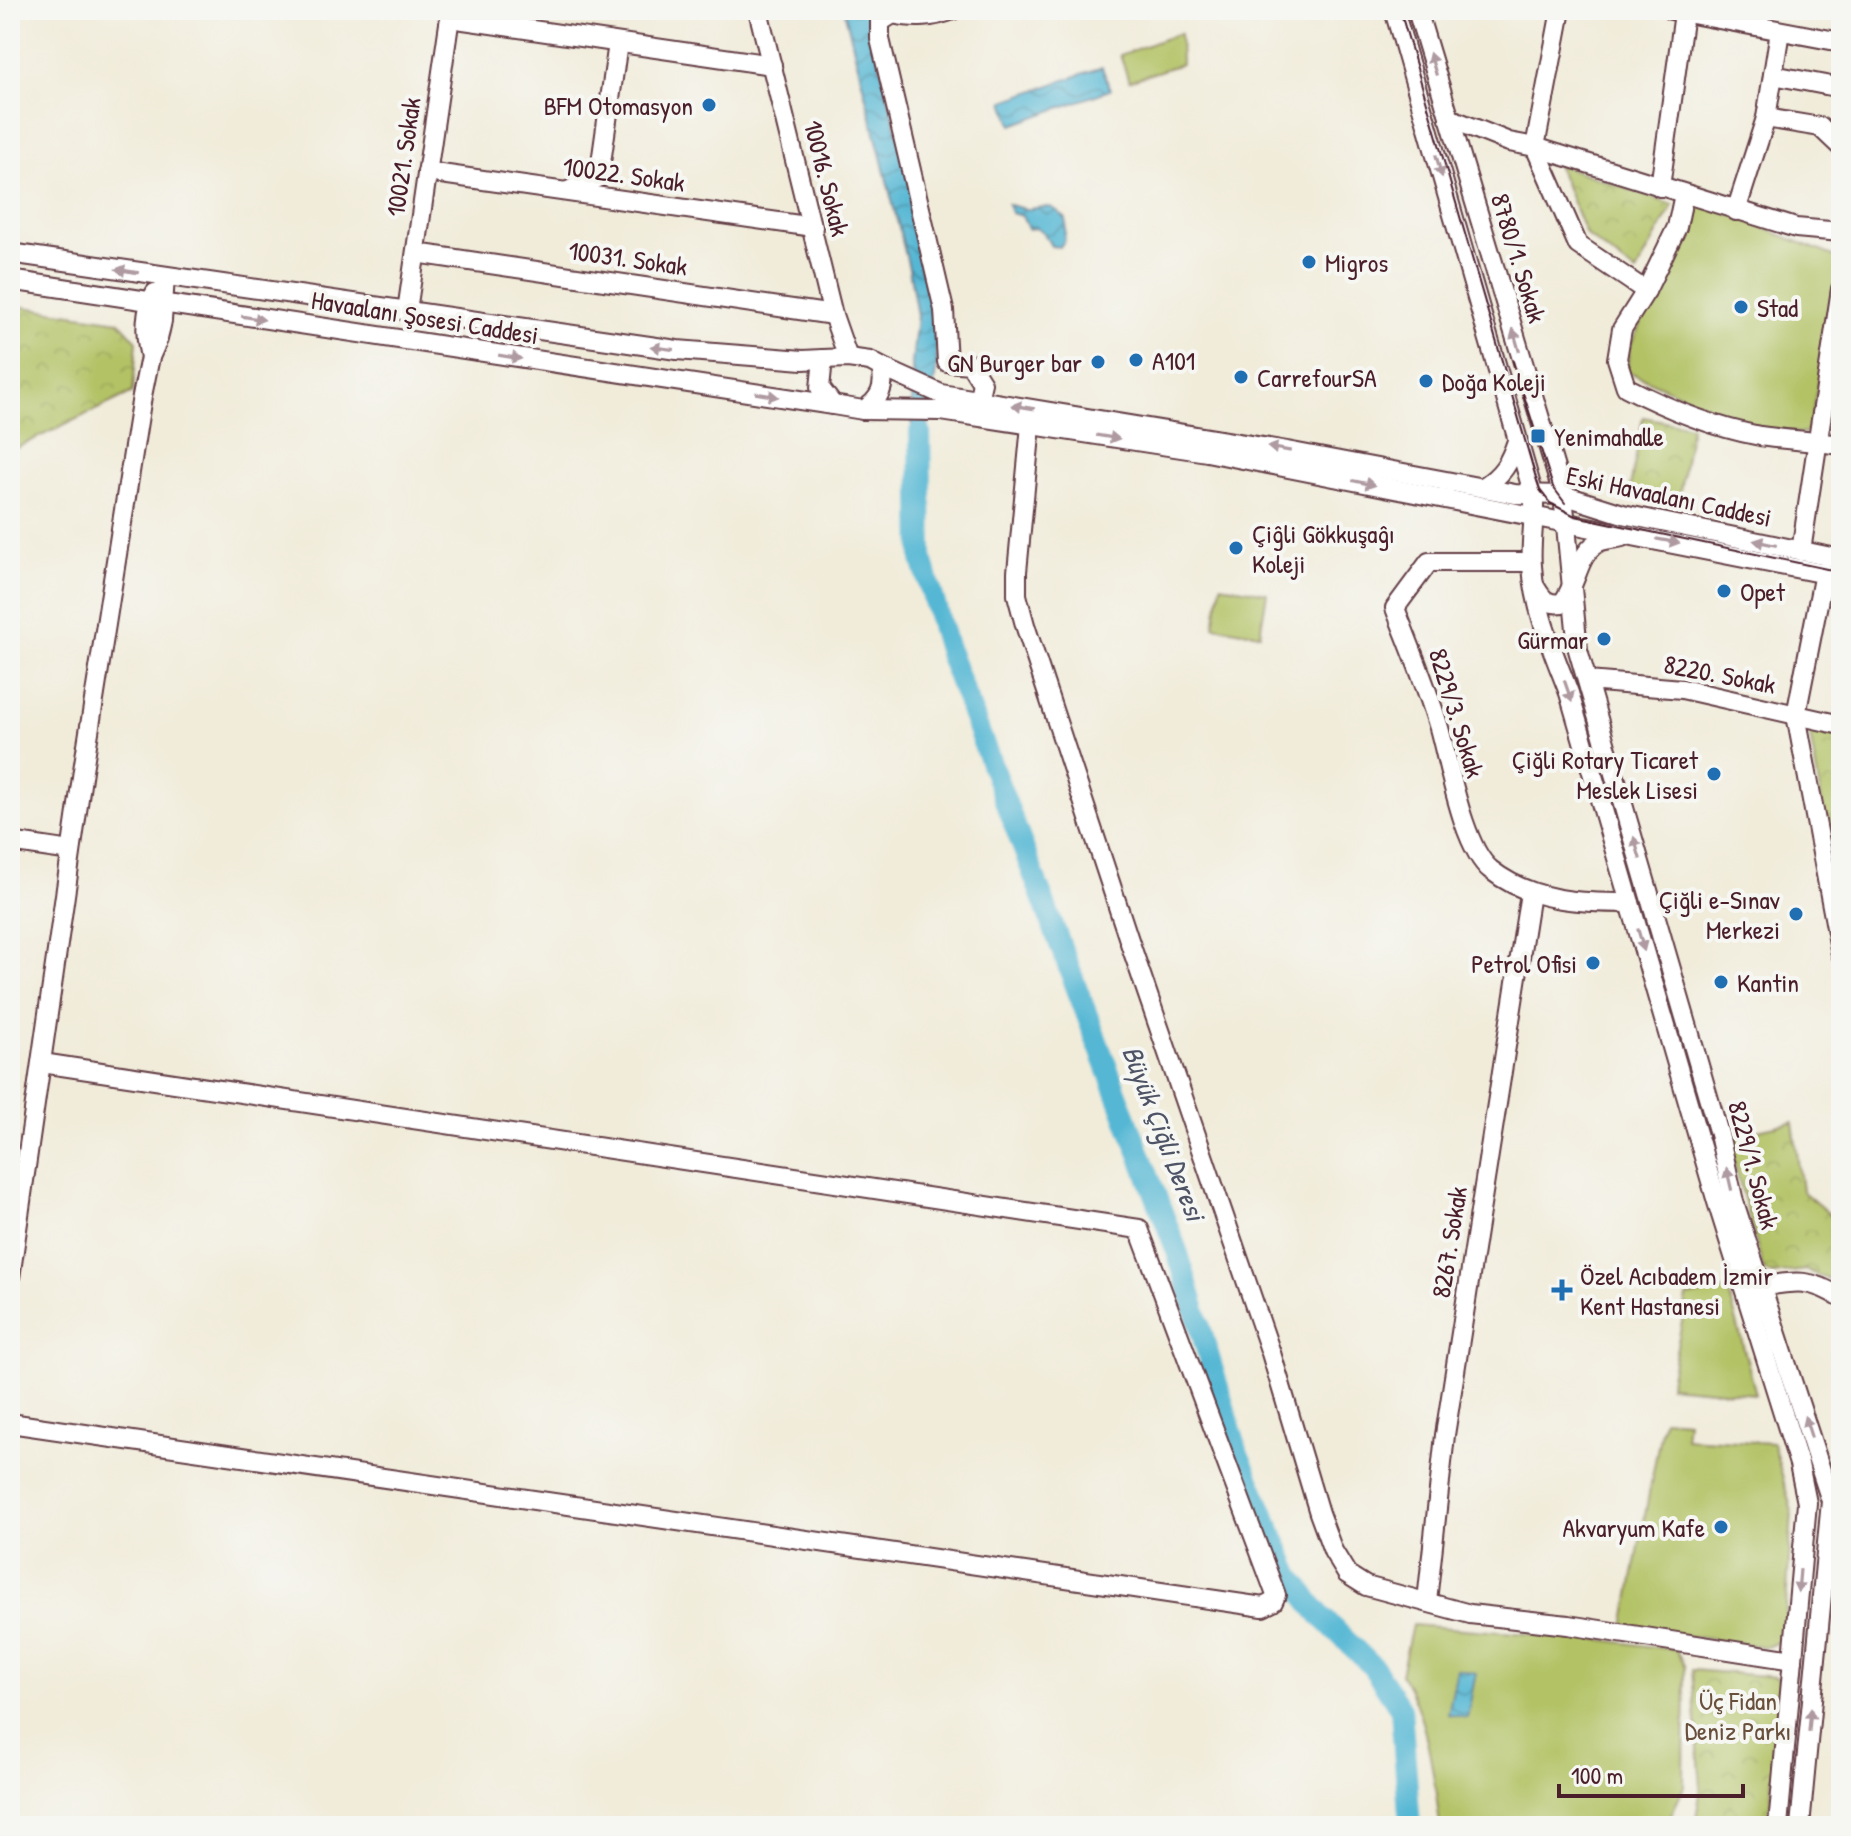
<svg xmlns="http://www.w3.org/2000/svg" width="1851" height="1836" font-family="'Patrick Hand',sans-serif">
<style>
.grass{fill:#b2c265;stroke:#7e7048;stroke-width:2}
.park{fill:url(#park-crowns);stroke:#7e7048;stroke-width:2}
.water{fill:url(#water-waves);stroke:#506b80;stroke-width:2}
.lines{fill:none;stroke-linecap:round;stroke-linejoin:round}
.river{stroke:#55b7d4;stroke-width:22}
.minor-casing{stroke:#633e45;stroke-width:22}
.minor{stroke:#fff;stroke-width:18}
.tram{stroke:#4a1f2b;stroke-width:2}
.oneway{fill:#ae9aa0}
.poi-dot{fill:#1f6fb2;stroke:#f6f6f2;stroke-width:3}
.labels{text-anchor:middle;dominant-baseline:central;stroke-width:8;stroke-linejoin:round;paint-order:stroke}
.poi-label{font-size:26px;fill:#4a1f2b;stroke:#f6f6f2;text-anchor:start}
.street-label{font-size:26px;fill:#4a1f2b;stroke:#f6f6f2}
.park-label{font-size:26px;fill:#69503c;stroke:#f6f6f2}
.water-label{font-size:28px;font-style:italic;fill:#4e5466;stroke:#f6f6f2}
</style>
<defs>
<pattern id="park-crowns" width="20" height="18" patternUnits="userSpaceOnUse" patternTransform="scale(2)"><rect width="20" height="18" fill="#b2c265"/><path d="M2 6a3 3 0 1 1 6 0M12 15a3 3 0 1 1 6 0" fill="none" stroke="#9ba658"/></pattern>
<pattern id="water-waves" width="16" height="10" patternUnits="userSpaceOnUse" patternTransform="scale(2)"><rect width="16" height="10" fill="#55b7d4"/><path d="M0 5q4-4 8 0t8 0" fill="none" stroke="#4894ac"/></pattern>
</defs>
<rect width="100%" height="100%" fill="#f6f6f2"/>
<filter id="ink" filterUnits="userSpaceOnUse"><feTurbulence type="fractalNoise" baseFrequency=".0125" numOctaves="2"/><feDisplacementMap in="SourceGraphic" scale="16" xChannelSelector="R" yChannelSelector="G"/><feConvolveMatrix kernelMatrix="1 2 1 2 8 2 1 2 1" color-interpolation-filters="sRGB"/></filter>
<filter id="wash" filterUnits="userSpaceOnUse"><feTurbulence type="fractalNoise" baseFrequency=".006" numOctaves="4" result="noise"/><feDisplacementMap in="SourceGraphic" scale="32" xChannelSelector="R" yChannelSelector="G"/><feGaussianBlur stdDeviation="1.8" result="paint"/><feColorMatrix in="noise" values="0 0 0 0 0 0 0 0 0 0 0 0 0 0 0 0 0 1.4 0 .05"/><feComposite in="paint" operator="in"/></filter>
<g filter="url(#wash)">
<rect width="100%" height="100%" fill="#f1ecda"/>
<g class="grass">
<path d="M1180 33 1181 64 1129 81 1120 55Z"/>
<path d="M1699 202 1841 259 1810 426 1805 434 1757 428 1627 371 1629 348Z"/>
<path d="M1221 585 1267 593 1260 634 1214 626Z"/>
<path d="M1728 1289 1756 1394 1669 1386 1687 1297Z"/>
<path d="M1663 1419 1687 1421 1685 1438 1773 1443 1792 1512 1784 1639 1767 1647 1624 1627Z"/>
<path d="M1412 1625 1604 1640 1676 1650 1685 1667 1684 1787 1666 1826H1606L1599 1822 1572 1826H1440C1434 1776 1428 1717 1401 1674Z"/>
</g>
<g class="park">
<path d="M1557 164 1673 205 1636 273 1586 235Z"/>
<path d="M10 305 119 321 137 341 133 392 10 451Z"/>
<path d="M1643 417 1691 426 1678 503 1629 494Z"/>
<path d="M1816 729 1841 734V862L1834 873 1810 735Z"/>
<path d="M1793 1122 1802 1191 1841 1224V1285L1806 1270 1773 1274 1764 1271 1727 1137Z"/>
<path d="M1692 1670 1777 1677 1781 1684 1768 1826H1695L1701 1787Z"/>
</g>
<g class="water">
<path d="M844 10H866L910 181 932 298 937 364 927 432 912 430V363L917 316 909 268Z"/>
<path d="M1102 67 1110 90 1012 125 1004 101Z"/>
<path d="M1008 204C1014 206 1023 210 1029 209 1050 207 1049 202 1066 219L1064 241 1060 247 1051 246C1045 236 1042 225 1028 229L1022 216 1011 213Z"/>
<path d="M1457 1669 1476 1673 1467 1718 1448 1714Z"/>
</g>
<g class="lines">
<path class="river" d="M920 432 922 559 949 653 1178 1254 1238 1454 1291 1577 1320 1615 1372 1666 1401 1709 1410 1826"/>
</g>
</g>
<g filter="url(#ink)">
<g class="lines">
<defs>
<g id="minor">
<path d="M758 10 833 315 848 358"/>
<path d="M953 10C932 18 915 19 893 14L880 22V39L944 310 947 362 970 364 982 383 978 400 971 406"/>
<path d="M1394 10 1534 496C1535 519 1530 543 1532 566 1535 611 1553 651 1569 693L1717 1202 1799 1464 1807 1503 1778 1826"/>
<path d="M1417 10 1563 495 1578 650 1719 1134 1734 1202 1831 1501 1800 1826"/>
<path d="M1561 10 1535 147 1578 245 1646 291"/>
<path d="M1671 10 1841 42"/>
<path d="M450 18 772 65"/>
<path d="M1773 75 1841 88"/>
<path d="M1449 118 1509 142 1535 147 1796 228 1841 232"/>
<path d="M1766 118 1820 127 1841 147"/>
<path d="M427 172 813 227"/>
<path d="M1660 187 1684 13"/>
<path d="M568 191 599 177 618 43"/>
<path d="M1684 194 1677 227 1646 291 1622 329 1617 359 1626 387C1668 409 1713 427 1760 436 1787 440 1814 441 1841 445"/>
<path d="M1736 211 1766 118 1780 31"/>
<path d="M10 253 677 350 803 360 823 359"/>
<path d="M416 253 833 315"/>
<path d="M10 280 833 405"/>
<path d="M407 311 451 10"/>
<path d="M150 357C145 336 144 312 155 293"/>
<path d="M848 358 870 361 881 367C886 387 880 400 863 410L833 405 820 388 823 359Z"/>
<path d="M881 367 941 394 1287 451 1515 494 1563 495 1623 514 1841 559"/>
<path d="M863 410 941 411 1207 452 1841 577"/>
<path d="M1031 425 1017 572V595L1025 625 1131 946 1271 1353 1319 1513 1333 1551 1347 1574 1366 1586 1470 1614 1568 1625 1793 1660"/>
<path d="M1483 487C1502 476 1510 462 1517 441"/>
<path d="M1801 551 1841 289"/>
<path d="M1531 562H1429L1395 608C1410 647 1427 687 1439 728 1449 763 1463 848 1491 870 1532 902 1581 903 1630 903"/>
<path d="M1824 573 1796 715 1841 954"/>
<path d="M1536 588C1543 600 1548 605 1562 603 1577 586 1577 555 1597 543 1604 539 1615 539 1622 537"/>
<path d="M1588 681 1682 689 1841 725"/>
<path d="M10 842 71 851"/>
<path d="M10 1278 83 770 142 396 150 357 158 339 162 321 165 277"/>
<path d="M1761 1287C1796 1281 1810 1278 1841 1298"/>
<path d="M10 1423 1263 1607 1273 1602 1276 1595 1139 1229 42 1063"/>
<path d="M1427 1601 1445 1435 1530 893"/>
</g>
</defs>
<use href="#minor" class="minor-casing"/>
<use href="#minor" class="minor"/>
<g class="tram">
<path d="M1400 10 1536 478 1540 490 1550 503 1575 516 1841 572"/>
<path d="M1513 361 1553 487 1565 503"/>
<path d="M10 1824 26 1826"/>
</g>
</g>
<defs><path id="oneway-solid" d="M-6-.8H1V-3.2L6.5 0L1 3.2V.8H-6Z" transform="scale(2)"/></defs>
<g class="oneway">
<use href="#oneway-solid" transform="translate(1433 64) rotate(-107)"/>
<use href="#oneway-solid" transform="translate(1439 166) rotate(74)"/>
<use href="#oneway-solid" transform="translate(127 271) rotate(-171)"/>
<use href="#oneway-solid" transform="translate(253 318) rotate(9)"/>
<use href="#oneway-solid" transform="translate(1516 340) rotate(-106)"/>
<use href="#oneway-solid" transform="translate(662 348) rotate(-172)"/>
<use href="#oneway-solid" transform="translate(510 357) rotate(9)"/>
<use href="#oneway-solid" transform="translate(767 395) rotate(9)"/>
<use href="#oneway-solid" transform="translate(1023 407) rotate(-171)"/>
<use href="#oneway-solid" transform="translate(1108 437) rotate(9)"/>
<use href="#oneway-solid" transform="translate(1279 449) rotate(-170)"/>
<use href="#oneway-solid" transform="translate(1364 483) rotate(12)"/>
<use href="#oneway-solid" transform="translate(1668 541) rotate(10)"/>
<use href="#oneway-solid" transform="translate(1765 543) rotate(-168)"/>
<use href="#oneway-solid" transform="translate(1568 691) rotate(71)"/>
<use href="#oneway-solid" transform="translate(1637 848) rotate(-106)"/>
<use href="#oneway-solid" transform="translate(1641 940) rotate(74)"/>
<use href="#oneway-solid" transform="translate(1729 1179) rotate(-103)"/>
<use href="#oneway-solid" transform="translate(1808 1427) rotate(-108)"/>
<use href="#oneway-solid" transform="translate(1799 1581) rotate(95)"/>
<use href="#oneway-solid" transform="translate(1810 1720) rotate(-85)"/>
</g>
</g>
<g class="poi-dot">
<circle cx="709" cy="105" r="8"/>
<circle cx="1309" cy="262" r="8"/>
<circle cx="1741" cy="307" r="8"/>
<circle cx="1136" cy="360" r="8"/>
<circle cx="1098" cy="362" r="8"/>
<circle cx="1241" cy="377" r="8"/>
<circle cx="1426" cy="381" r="8"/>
<rect x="1530" y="428" width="16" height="16" rx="4"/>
<circle cx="1236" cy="548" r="8"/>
<circle cx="1724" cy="591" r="8"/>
<circle cx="1604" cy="639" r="8"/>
<circle cx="1714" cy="774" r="8"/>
<circle cx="1796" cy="914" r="8"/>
<circle cx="1593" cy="963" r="8"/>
<circle cx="1721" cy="982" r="8"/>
<path d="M1558 1278h8v8h8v8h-8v8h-8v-8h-8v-8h8z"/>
<circle cx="1721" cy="1527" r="8"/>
</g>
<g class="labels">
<g class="poi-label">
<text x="693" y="105" text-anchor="end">BFM Otomasyon</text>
<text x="1325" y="262">Migros</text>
<text x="1757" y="307">Stad</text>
<text x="1152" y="360">A101</text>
<text x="1082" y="362" text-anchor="end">GN Burger bar</text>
<text x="1257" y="377">CarrefourSA</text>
<text x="1442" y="381">Doğa Koleji</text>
<text x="1554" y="436">Yenimahalle</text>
<text x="1252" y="533">Çiĝli Gökkuşaĝı<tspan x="1252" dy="30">Koleji</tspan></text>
<text x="1740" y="591">Opet</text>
<text x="1588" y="639" text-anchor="end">Gürmar</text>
<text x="1698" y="759" text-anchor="end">Çiğli Rotary Ticaret<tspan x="1698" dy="30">Meslek Lisesi</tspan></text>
<text x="1780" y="899" text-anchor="end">Çiğli e-Sınav<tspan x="1780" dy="30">Merkezi</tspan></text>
<text x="1577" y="963" text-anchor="end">Petrol Ofisi</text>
<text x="1737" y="982">Kantin</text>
<text x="1580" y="1275">Özel Acıbadem İzmir<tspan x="1580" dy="30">Kent Hastanesi</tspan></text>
<text x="1705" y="1527" text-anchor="end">Akvaryum Kafe</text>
</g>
<g class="street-label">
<text transform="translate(403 157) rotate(-82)">10021. Sokak</text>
<text transform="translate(624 174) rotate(8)">10022. Sokak</text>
<text transform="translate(827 178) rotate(76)">10016. Sokak</text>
<text transform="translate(628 258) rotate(8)">10031. Sokak</text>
<text transform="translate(1519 258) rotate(73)">8780/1. Sokak</text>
<text transform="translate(425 317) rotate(9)">Havaalanı Şosesi Caddesi</text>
<text transform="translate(1669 496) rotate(12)">Eski Havaalanı Caddesi</text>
<text transform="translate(1720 674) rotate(11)">8220. Sokak</text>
<text transform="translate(1457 713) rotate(73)">8229/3. Sokak</text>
<text transform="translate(1754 1165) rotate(75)">8229/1. Sokak</text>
<text transform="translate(1449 1242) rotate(-81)">8267. Sokak</text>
</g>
<g class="park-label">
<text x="1738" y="1700">Üç Fidan<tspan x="1738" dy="30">Deniz Parkı</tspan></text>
</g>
<g class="water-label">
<text transform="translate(1164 1133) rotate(69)">Büyük Çiğli Deresi</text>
</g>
</g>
<rect width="1851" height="1836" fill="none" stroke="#f6f6f2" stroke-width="40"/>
<path d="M1559 1784v12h184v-12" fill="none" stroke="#4a1f2b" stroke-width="4"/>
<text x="1571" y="1784" font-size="24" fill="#4a1f2b" stroke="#f6f6f2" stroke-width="6" paint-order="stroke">100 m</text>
</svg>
